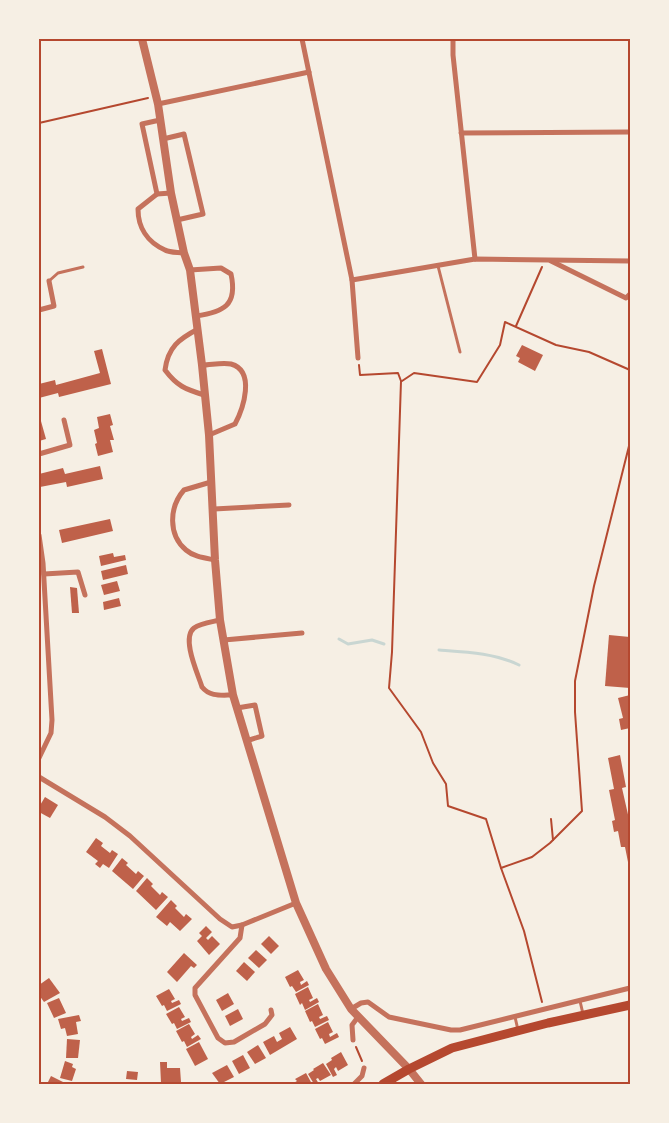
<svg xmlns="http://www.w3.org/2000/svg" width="669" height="1123" font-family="Ubuntu,sans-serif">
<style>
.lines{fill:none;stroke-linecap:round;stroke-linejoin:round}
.stream{stroke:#c9d6d2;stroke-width:3}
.building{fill:#bf614a}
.path{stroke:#b5482f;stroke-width:2}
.service{stroke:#c5725c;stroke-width:3}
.minor{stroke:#c5725c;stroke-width:5}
.tertiary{stroke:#c5725c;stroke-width:8}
.secondary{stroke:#b5482f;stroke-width:9}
.neatline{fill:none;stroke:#b5482f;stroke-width:2}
</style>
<rect width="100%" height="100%" fill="#f6efe4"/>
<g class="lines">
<g class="stream">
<path d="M339 639 348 644 372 640 384 644"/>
<path d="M439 650C467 652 494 653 519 665"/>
</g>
</g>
<g class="building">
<path d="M522 345 543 355 535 371 518 362 520 358 516 356Z"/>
<path d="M102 349 111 384 59 397 58 393 39 398V384L55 380 56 385 100 373 94 351Z"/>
<path d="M39 414 46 439 39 441Z"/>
<path d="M110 414 113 425 110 426 114 440H110L113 452 98 456 95 444 97 443 94 430 99 428 97 417Z"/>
<path d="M100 466 103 479 67 487 66 482 40 487 39 474 63 468 65 474Z"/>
<path d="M110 519 113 531 62 543 59 530Z"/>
<path d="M113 553 114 557 125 555 126 560 101 566 99 556Z"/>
<path d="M126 565 128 574 103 580 101 571Z"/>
<path d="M117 581 120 591 104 595 101 585Z"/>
<path d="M70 587 77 588 79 613H72Z"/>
<path d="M119 598 121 606 104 610 103 602Z"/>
<path d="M609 635 630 637V688L605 686Z"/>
<path d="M630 695V728L621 730 619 719 623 718 618 698Z"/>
<path d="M620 755 626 787 622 788 629 819H630V861L628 862 625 847H621L618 831 614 832 612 821 615 820 609 790 614 789 608 758Z"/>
<path d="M45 797 58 805 50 818 39 812V807Z"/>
<path d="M96 838 103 843 101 846 110 853 112 850 118 854 109 868 103 864 100 868 95 864 98 861 86 852Z"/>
<path d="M122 858 128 863 126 865 136 874 138 871 144 876 133 889 112 871Z"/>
<path d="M147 878 153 884 151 886 160 895 162 892 168 897 156 910 136 891Z"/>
<path d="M171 900 177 906 175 908 184 917 186 914 192 919 180 931 170 922 167 926 156 917Z"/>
<path d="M206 926 212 932 206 938 208 940 212 936 220 944 209 955 197 941 202 936 199 933Z"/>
<path d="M269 936 279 946 271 954 261 944Z"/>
<path d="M256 950 267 960 259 968 248 958Z"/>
<path d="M184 953 197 965 194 968 191 966 177 982 167 972Z"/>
<path d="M244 962 255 972 247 981 236 971Z"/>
<path d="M298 970 304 980 300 982 301 985 307 981 309 985 296 992 292 986 290 987 285 977Z"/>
<path d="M49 978 60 993 44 1002 39 995V985Z"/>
<path d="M308 987 313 998 309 1000 310 1002 317 998 319 1002 305 1010 302 1003 300 1005 295 994Z"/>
<path d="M169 989 175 999 171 1001 172 1003 179 1000 181 1004 167 1011 164 1005 162 1006 156 996Z"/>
<path d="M228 993 234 1004 222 1011 216 1000Z"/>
<path d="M59 998 66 1013 54 1018 47 1003Z"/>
<path d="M318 1004 323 1015 319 1017 320 1019 327 1016 329 1020 315 1027 312 1021 310 1022 305 1011Z"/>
<path d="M179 1007 185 1017 181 1019 182 1021 189 1018 191 1022 177 1029 174 1023 172 1024 166 1014Z"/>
<path d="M238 1009 243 1019 230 1026 225 1016Z"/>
<path d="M79 1015 81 1021 76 1022 78 1034 67 1036 65 1028 61 1029 58 1019Z"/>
<path d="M328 1022 333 1032 329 1034 330 1037 337 1033 339 1037 325 1044 322 1038 320 1039 315 1029Z"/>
<path d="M189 1024 195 1034 191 1037 192 1039 198 1035 201 1039 187 1047 184 1041 182 1042 176 1031Z"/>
<path d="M290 1027 297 1039 270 1055 263 1042 274 1036 277 1042 282 1039 279 1033Z"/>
<path d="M67 1039 80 1040 78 1058H66Z"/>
<path d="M199 1042 208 1059 195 1066 186 1049Z"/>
<path d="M258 1045 266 1058 255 1064 247 1052Z"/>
<path d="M341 1052 348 1065 338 1071 336 1067 334 1069 337 1075 333 1077 326 1064 332 1060 331 1058Z"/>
<path d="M243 1055 250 1068 239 1074 232 1061Z"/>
<path d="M65 1061 73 1064 72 1067 76 1069 72 1081 60 1078Z"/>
<path d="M160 1062H167V1068H180L181 1082 161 1083Z"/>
<path d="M323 1063 331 1075 320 1081 318 1078 316 1079 319 1084H314L308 1074 314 1070 313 1069Z"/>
<path d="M227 1065 234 1077 220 1084 212 1073Z"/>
<path d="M127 1071 138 1072 137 1080 126 1079Z"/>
<path d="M306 1073 312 1084H292L297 1081 295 1079Z"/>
<path d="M51 1076 67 1084H47Z"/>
</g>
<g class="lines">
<g class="path">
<path d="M39 123 148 98"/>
<path d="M516 326 542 267"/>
<path d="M359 365 360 375 398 373 401 381 392 652 389 688 421 732 433 763 446 784 448 806 486 819 501 868"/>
<path d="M402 381 414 373 477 382 500 345 505 322 556 345 589 352 630 370"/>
<path d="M551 819 553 840"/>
<path d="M542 1002 524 931 501 868 532 857 550 843 582 811 575 712V681L594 586 630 442"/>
<path d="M356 1047 362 1061"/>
</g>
<g class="service">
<path d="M438 266 460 352"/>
<path d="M49 281 58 273 83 267"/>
<path d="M580 1001 583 1014"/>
<path d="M515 1017 518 1030"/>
</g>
<g class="minor">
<path d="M302 39 352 280 358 358"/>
<path d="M453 39V55L475 259"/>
<path d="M158 104 309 72"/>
<path d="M160 120 142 124 157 194 138 209C138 227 147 242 165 250 170 253 178 252 184 253"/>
<path d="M461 133 630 132"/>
<path d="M163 139 184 134 203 214 177 220"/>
<path d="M157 194 171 193"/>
<path d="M551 261 626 298 630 294"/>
<path d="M190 270 221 268 231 274C238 306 223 312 196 316"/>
<path d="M352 280 475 259 630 261"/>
<path d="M39 310 54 306 49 281"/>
<path d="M198 329C179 339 168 347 165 370 177 386 185 389 204 395"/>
<path d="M202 365C211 365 222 362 231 364 256 371 243 409 235 424L209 435"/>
<path d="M39 454 70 445 64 420"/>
<path d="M211 482 184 490C169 507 168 535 186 550 194 557 205 558 215 560"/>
<path d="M214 509 289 505"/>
<path d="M39 535 43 563 52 720 51 733 39 758"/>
<path d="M44 574 78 572 85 595"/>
<path d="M220 620C212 622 201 623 194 628 181 638 198 674 202 687 210 697 221 695 233 695"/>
<path d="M224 640 302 633"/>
<path d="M237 708 255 705 262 736 246 741"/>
<path d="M39 777 105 817 130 836 220 919 232 927 242 925 296 903"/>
<path d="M242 925 240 938 195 988V995L218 1038 225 1043 234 1042 265 1024 272 1015 271 1010"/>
<path d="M351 1009 361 1003 368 1002 389 1017 451 1030H460L630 988"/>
<path d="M353 1040 352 1025 358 1017"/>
<path d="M354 1084 362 1076 364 1068"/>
</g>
<path class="tertiary" d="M142 39 158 104 171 193 184 253 190 270 202 365 209 435 215 560 220 620 233 695 296 903 326 969 351 1009 409 1069 421 1084"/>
<path class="secondary" d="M383 1084 409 1069 452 1048 548 1023 630 1005"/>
</g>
<rect width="669" height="1123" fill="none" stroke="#f6efe4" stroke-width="80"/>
<rect x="40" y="40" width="589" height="1043" class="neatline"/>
</svg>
